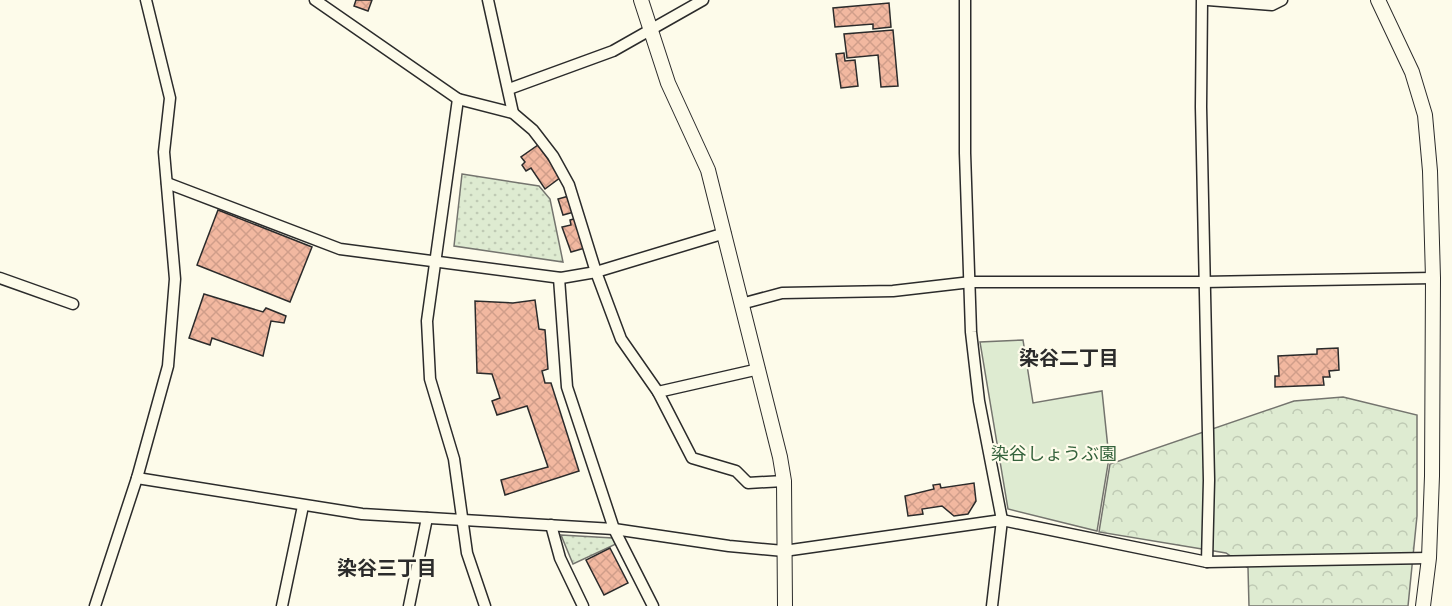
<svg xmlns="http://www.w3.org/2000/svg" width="1452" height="606" font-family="Cabin,'Noto Sans JP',sans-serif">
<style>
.green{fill:#deebd1;stroke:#74746e;stroke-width:1.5}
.forest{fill:url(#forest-crowns);stroke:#74746e;stroke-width:1.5}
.park{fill:url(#park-dots);stroke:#74746e;stroke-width:1.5}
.building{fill:url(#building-cross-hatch);stroke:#2b2b2b;stroke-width:1.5}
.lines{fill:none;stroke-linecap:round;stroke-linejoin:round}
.minor-casing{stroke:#2b2b2b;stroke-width:13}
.tertiary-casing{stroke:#2b2b2b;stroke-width:16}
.minor{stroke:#fdfbea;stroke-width:10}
.tertiary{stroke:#fdfbea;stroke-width:14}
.labels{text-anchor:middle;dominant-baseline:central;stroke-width:4.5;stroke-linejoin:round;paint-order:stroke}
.park-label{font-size:18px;fill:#34623c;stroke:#fdfbea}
.neighbourhood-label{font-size:20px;font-weight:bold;fill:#2b2b2b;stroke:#fdfbea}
</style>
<defs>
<pattern id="forest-crowns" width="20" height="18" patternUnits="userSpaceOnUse" patternTransform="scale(1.5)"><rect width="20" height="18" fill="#deebd1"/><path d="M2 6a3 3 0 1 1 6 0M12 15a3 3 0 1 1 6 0" fill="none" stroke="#bfcab4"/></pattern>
<pattern id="park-dots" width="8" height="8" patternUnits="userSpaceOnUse" patternTransform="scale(1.5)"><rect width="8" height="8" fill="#deebd1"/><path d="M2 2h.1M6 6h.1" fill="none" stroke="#bfcab4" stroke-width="1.8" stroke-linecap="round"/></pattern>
<pattern id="building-cross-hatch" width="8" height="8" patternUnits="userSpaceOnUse" patternTransform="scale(1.5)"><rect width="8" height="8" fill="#f2b8a0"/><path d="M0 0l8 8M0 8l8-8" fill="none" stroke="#d09e8a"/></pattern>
</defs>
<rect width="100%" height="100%" fill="#fdfbea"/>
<path class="green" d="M1023 340 1033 403 1102 391 1109 458 1097 531 1008 509 980 342Z"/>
<path class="forest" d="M1343 397 1417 415V516L1408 606H1249L1248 568 1226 553 1099 532 1110 464 1294 401Z"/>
<g class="park">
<path d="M462 174 539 186 550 199 563 262 454 246Z"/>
<path d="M561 535 613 538 616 544 573 564Z"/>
</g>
<g class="building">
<path d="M356 0H372L368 11 354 6Z"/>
<path d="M889 3 891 27 873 29V24L835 27 833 8Z"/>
<path d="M893 30 898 86 881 87 878 55 847 58 844 34Z"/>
<path d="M844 53 845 61 855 60 858 86 841 88 836 54Z"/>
<path d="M538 145 561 177 545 189 531 168 526 171 522 165 525 162 521 157Z"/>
<path d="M569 196 574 212 563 215 558 199Z"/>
<path d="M218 210 312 247 290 302 197 265Z"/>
<path d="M577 218 585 248 571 252 562 227 571 225 570 220Z"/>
<path d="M204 294 263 312 266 308 286 316 284 323 271 321 263 356 212 338 210 345 189 338Z"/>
<path d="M535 300 539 329 545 330 548 369 542 371 545 383H551L579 471 505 495 501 480 548 467 527 406 497 415 492 401 500 398 492 374 477 373 475 301 513 303Z"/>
<path d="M1338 348 1339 370 1329 371 1330 377H1323L1324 385 1275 387V376H1279L1278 356 1317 354V349Z"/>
<path d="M974 483 976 501 968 514 954 516 942 506 922 509 923 514 908 516 905 496 934 489 933 485 940 484 941 488Z"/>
<path d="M610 548 628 583 604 595 586 560Z"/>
</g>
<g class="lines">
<defs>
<g id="minor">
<path d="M315 0 458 99 513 113 533 130 553 156 569 185 596 272 621 339 658 392 692 458 736 471 748 483 784 481"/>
<path d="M488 0 513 113"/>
<path d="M965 0V153L971 332 979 401 1002 520 992 606"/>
<path d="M1202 0 1201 107 1209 480 1207 562"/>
<path d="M1208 0 1272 5 1282 0"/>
<path d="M509 89 613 51 703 0"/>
<path d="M458 99 427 321 430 379 454 459 467 553 485 606"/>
<path d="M167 183 340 249 561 278 596 272 725 233"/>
<path d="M0 278 73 304"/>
<path d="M559 278 567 387 614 529 653 606"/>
<path d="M741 304 782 293 893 291 971 282H1203L1433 278"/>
<path d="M658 392 759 369"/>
<path d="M137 478 362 514 614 529 729 546 784 551 1002 520 1207 562 1429 558"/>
<path d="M551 525 560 558 583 606"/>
<path d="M95 606 137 478 168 366 175 279 164 152 170 98 146 0"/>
<path d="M282 606 303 506"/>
<path d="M409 606 427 518"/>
</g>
<g id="tertiary">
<path d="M641 0 668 83 708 170 780 457 784 481 785 606"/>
<path d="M1378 0 1412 72 1425 115 1430 171 1433 278 1432 476 1429 558 1423 606"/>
</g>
</defs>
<use href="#minor" class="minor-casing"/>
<use href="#tertiary" class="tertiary-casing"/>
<use href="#minor" class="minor"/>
<use href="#tertiary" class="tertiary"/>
</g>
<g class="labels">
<g class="park-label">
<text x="1054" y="454">染谷しょうぶ園</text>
</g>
<g class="neighbourhood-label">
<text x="1069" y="358">染谷二丁目</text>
<text x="387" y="568">染谷三丁目</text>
</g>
</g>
</svg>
